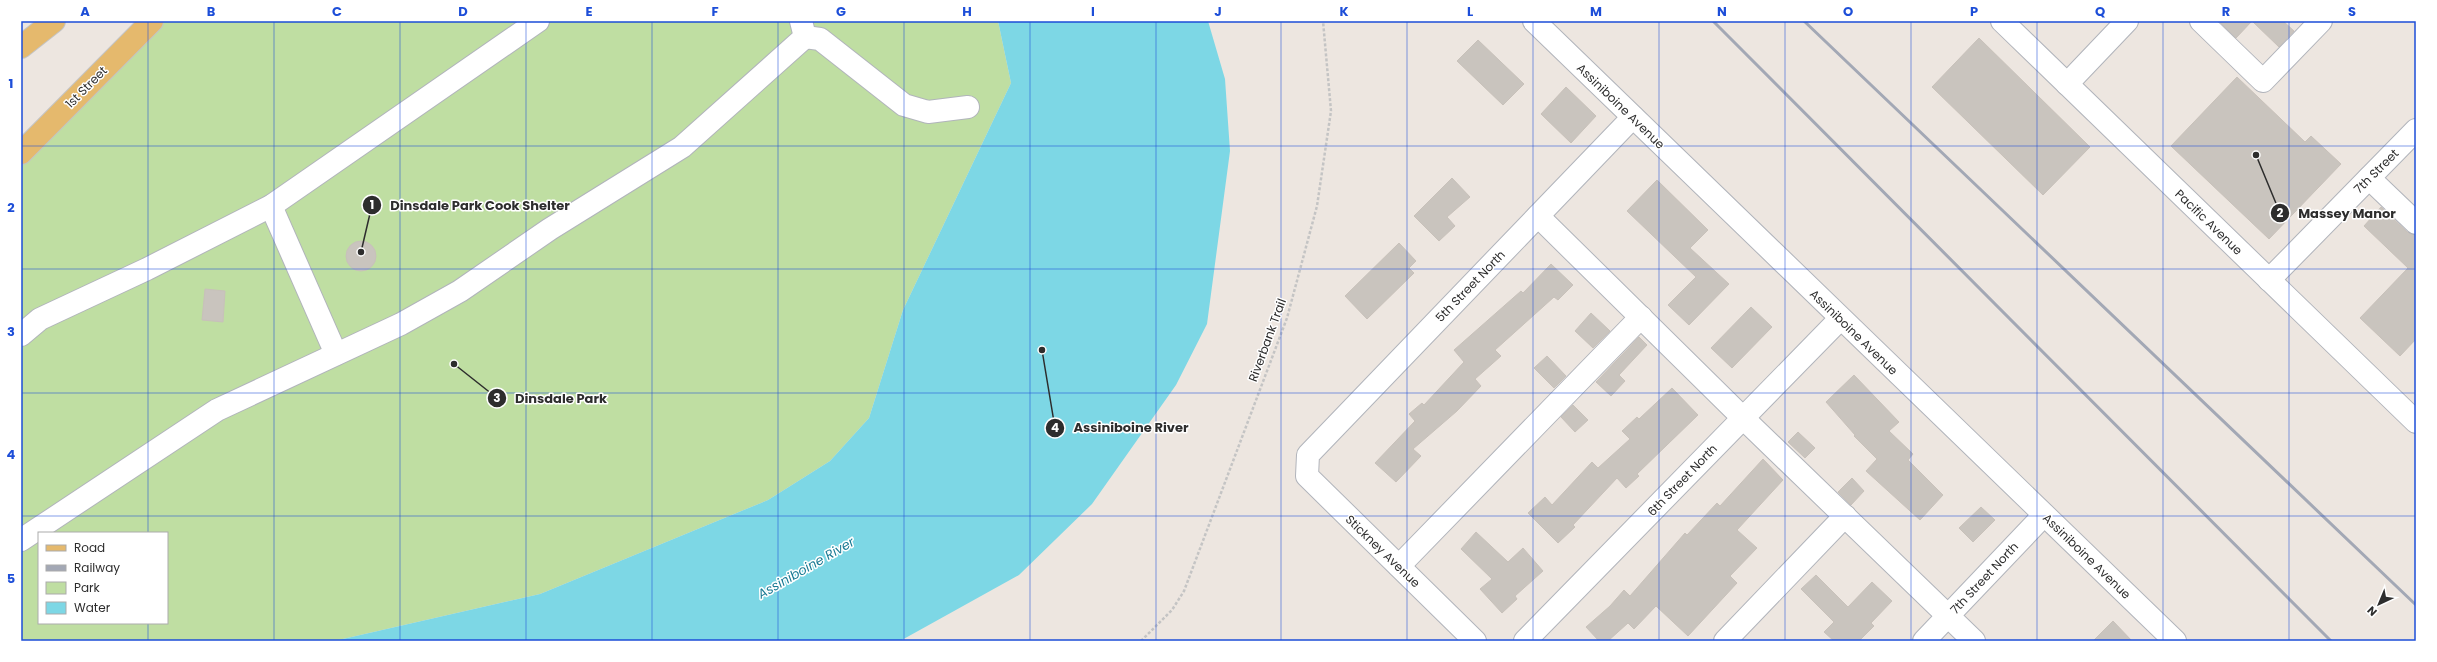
<svg xmlns="http://www.w3.org/2000/svg" width="2437" height="662" font-family="Poppins,sans-serif">
<style>
.green{fill:#bfdea2;fill-rule:evenodd}
.water{fill:#7dd7e5}
.building{fill:#c9c4be;stroke:#c8c1ba}
.lines{fill:none;stroke-linecap:round;stroke-linejoin:round}
.minor-casing{stroke:#b1b4bb;stroke-width:24}
.major-casing{stroke:#c4c4c4;stroke-width:24}
.path{stroke:#c4c4c4;stroke-width:2.5;stroke-dasharray:3 2;stroke-linecap:butt}
.minor{stroke:#fff;stroke-width:22}
.major{stroke:#e5b96d;stroke-width:22}
.rail{stroke:#a3a8b5;stroke-width:3}
.grid{fill:none;stroke:#1d4ed8;stroke-width:1;stroke-opacity:0.55}
.labels{text-anchor:middle;dominant-baseline:central;stroke-width:3;stroke-linejoin:round;paint-order:stroke}
.street-label{font-size:12px;fill:#2d2d2d;stroke:#fff}
.water-label{font-size:13px;font-style:italic;fill:#197a94;stroke:#fff}
.leader{fill:none;stroke:#2d2d2d;stroke-width:1.5}
.callout-dot{fill:#2d2d2d;stroke:#fff;stroke-width:1.5}
.mark-label{font-size:12px;text-anchor:middle;font-weight:bold;fill:#fff}
.callout-label{font-size:13px;text-anchor:middle;font-weight:bold;fill:#2d2d2d;stroke:#fff;stroke-width:3;stroke-linejoin:round;paint-order:stroke}
.neatline{fill:none;stroke:#1d4ed8;stroke-width:1.5}
.grid-label{font-size:13px;text-anchor:middle;font-weight:bold;fill:#1d4ed8}
</style>
<rect width="100%" height="100%" fill="#ede6e0"/>
<path class="green" d="M160 21H998L1011 83 903 310 869 418 830 461 768 500 540 594 334 641H21V164ZM39 533H167V623H39Z"/>
<path class="water" d="M998 21H1208L1225 79 1230 151 1207 324 1176 385 1092 504 1019 575 900 641H334L540 594 768 500 830 461 869 418 903 310 1011 83Z"/>
<g class="building">
<path d="M2219 21H2283L2294 31 2279 47 2252 21 2236 38Z"/>
<path d="M1979 38 2090 147 2043 195 1932 87Z"/>
<path d="M1478 40 1524 84 1503 105 1457 61Z"/>
<path d="M2237 77 2305 142 2311 136 2341 164 2269 239 2171 146Z"/>
<path d="M1566 87 1596 116 1571 143 1541 114Z"/>
<path d="M1452 178 1470 197 1447 217 1455 226 1439 241 1414 216Z"/>
<path d="M1657 180 1708 230 1690 248 1729 284 1689 325 1668 305 1696 277 1627 211Z"/>
<path d="M2381 207 2407 232 2416 235V339L2400 356 2360 318 2408 268 2364 226Z"/>
<circle cx="361" cy="256" r="15"/>
<path d="M1399 243 1416 261 1409 268 1414 273 1367 319 1345 296Z"/>
<path d="M1551 264 1573 285 1558 300 1554 297 1495 350 1501 356 1475 379 1481 386 1457 411 1413 449 1421 456 1396 482 1375 463 1415 421 1409 414 1422 403 1424 405 1464 362 1454 350 1521 291 1523 293Z"/>
<path d="M205 289 225 291 223 322 202 320Z"/>
<path d="M1751 307 1772 327 1732 368 1711 348Z"/>
<path d="M1591 313 1610 331 1593 348 1575 331Z"/>
<path d="M1639 337 1647 345 1619 375 1625 381 1611 396 1596 382Z"/>
<path d="M1547 356 1566 376 1554 388 1534 368Z"/>
<path d="M1854 375 1899 422 1889 431 1913 454 1908 460 1943 495 1920 520 1866 471 1877 459 1854 436 1855 435 1826 402Z"/>
<path d="M1672 388 1698 415 1637 474 1639 476 1626 488 1617 478 1573 525 1575 527 1558 543 1528 513 1545 497 1552 505 1592 462 1598 468 1630 439 1622 431 1637 417 1639 419Z"/>
<path d="M1573 405 1588 420 1575 432 1561 417Z"/>
<path d="M1798 432 1815 448 1805 458 1788 442Z"/>
<path d="M1763 459 1783 480 1737 530 1757 548 1730 576 1737 583 1688 636 1656 606 1634 629 1628 623 1608 641H1599L1586 627 1610 606 1624 590 1630 596 1685 533 1687 535 1717 503 1720 506Z"/>
<path d="M1852 478 1864 491 1851 505 1838 492Z"/>
<path d="M1981 507 1995 520 1973 542 1959 528Z"/>
<path d="M1476 532 1508 562 1523 548 1543 571 1515 596 1517 599 1502 613 1480 589 1492 579 1461 549Z"/>
<path d="M1816 575 1848 607 1872 582 1892 601 1871 623 1874 626 1859 641H1834L1824 632 1834 622 1801 589Z"/>
<path d="M2113 621 2132 641H2093Z"/>
</g>
<g class="lines">
<defs>
<g id="minor">
<path d="M1534 21 2175 641"/>
<path d="M2002 21 2416 422"/>
<path d="M2201 21 2263 81 2321 21"/>
<path d="M805 37 820 39 904 105 928 112 968 107"/>
<path d="M2067 84 2127 21"/>
<path d="M2369 178 2416 223"/>
<path d="M271 206 336 354"/>
<path d="M1538 216 1743 418 1974 641"/>
<path d="M2269 280 2416 130"/>
<path d="M21 335 40 319 147 269 271 206 538 21"/>
<path d="M21 540 217 410 401 324 460 291 550 229 682 147 805 37 801 21"/>
<path d="M1399 566 1641 317"/>
<path d="M1475 641 1307 476 1308 455 1633 117"/>
<path d="M1525 641 1840 319"/>
<path d="M1725 641 1845 516"/>
<path d="M1924 641 2044 515"/>
</g>
<g id="major">
<path d="M21 47 54 21"/>
<path d="M21 153 152 21"/>
</g>
</defs>
<use href="#minor" class="minor-casing"/>
<use href="#major" class="major-casing"/>
<path class="path" d="M1141 641 1172 610 1184 591 1287 318 1317 206 1331 111 1323 21"/>
<use href="#minor" class="minor"/>
<use href="#major" class="major"/>
<g class="rail">
<path d="M1713 21 2331 641"/>
<path d="M1804 21 2416 605"/>
</g>
</g>
<path class="grid" d="M148 21V533M274 21V641M400 21V641M526 21V641M652 21V641M778 21V641M904 21V641M1030 21V641M1156 21V641M1281 21V641M1407 21V641M1533 21V641M1659 21V641M1785 21V641M1911 21V641M2037 21V641M2163 21V641M2289 21V641M21 146H2416M21 269H2416M21 393H2416M21 516H2416M148 623V641"/>
<g class="labels">
<g class="street-label">
<text transform="translate(86 87) rotate(-45)">1st Street</text>
<text transform="translate(1621 106) rotate(44)">Assiniboine Avenue</text>
<text transform="translate(2376 171) rotate(-45)">7th Street</text>
<text transform="translate(2209 222) rotate(44)">Pacific Avenue</text>
<text transform="translate(1470 286) rotate(-46)">5th Street North</text>
<text transform="translate(1854 332) rotate(44)">Assiniboine Avenue</text>
<text transform="translate(1267 340) rotate(-70)">Riverbank Trail</text>
<text transform="translate(1682 480) rotate(-46)">6th Street North</text>
<text transform="translate(1383 551) rotate(44)">Stickney Avenue</text>
<text transform="translate(2087 556) rotate(44)">Assiniboine Avenue</text>
<text transform="translate(1984 578) rotate(-47)">7th Street North</text>
</g>
<g class="water-label">
<text transform="translate(806 568) rotate(-30)">Assiniboine River</text>
</g>
</g>
<path class="leader" d="M361 252L372 205M2256 155L2280 213M454 364L497 398M1042 350L1055 428"/>
<g class="callout-dot">
<circle cx="361" cy="252" r="4"/>
<circle cx="2256" cy="155" r="4"/>
<circle cx="454" cy="364" r="4"/>
<circle cx="1042" cy="350" r="4"/>
<circle cx="372" cy="205" r="10"/>
<circle cx="2280" cy="213" r="10"/>
<circle cx="497" cy="398" r="10"/>
<circle cx="1055" cy="428" r="10"/>
</g>
<g class="mark-label">
<text x="372" y="209">1</text>
<text x="2280" y="217">2</text>
<text x="497" y="402">3</text>
<text x="1055" y="432">4</text>
</g>
<g class="callout-label">
<text x="480" y="210">Dinsdale Park Cook Shelter</text>
<text x="2347" y="218">Massey Manor</text>
<text x="561" y="403">Dinsdale Park</text>
<text x="1131" y="432">Assiniboine River</text>
</g>
<rect width="2437" height="662" fill="none" stroke="#ffffff" stroke-width="44"/>
<rect x="38" y="532" width="130" height="92" fill="#ffffff" stroke="#ababab"/>
<rect x="46" y="545" width="20" height="6" fill="#e5b96d" stroke="#ababab"/>
<text x="74" y="552" font-size="12" fill="#2d2d2d">Road</text>
<rect x="46" y="565" width="20" height="6" fill="#a3a8b5" stroke="#ababab"/>
<text x="74" y="572" font-size="12" fill="#2d2d2d">Railway</text>
<rect x="46" y="582" width="20" height="12" fill="#bfdea2" stroke="#ababab"/>
<text x="74" y="592" font-size="12" fill="#2d2d2d">Park</text>
<rect x="46" y="602" width="20" height="12" fill="#7dd7e5" stroke="#ababab"/>
<text x="74" y="612" font-size="12" fill="#2d2d2d">Water</text>
<g transform="translate(2379 604) rotate(224)" stroke="#ffffff" stroke-width="3" paint-order="stroke">
<path d="M0-3L7 15L0 10L-7 15Z" fill="#2d2d2d"/>
<text y="-6" font-size="11" font-weight="bold" text-anchor="middle" fill="#2d2d2d">N</text>
</g>
<rect x="22" y="22" width="2393" height="618" class="neatline"/>
<g class="grid-label">
<text x="85" y="16">A</text>
<text x="211" y="16">B</text>
<text x="337" y="16">C</text>
<text x="463" y="16">D</text>
<text x="589" y="16">E</text>
<text x="715" y="16">F</text>
<text x="841" y="16">G</text>
<text x="967" y="16">H</text>
<text x="1093" y="16">I</text>
<text x="1218" y="16">J</text>
<text x="1344" y="16">K</text>
<text x="1470" y="16">L</text>
<text x="1596" y="16">M</text>
<text x="1722" y="16">N</text>
<text x="1848" y="16">O</text>
<text x="1974" y="16">P</text>
<text x="2100" y="16">Q</text>
<text x="2226" y="16">R</text>
<text x="2352" y="16">S</text>
<text x="11" y="88">1</text>
<text x="11" y="212">2</text>
<text x="11" y="336">3</text>
<text x="11" y="459">4</text>
<text x="11" y="583">5</text>
</g>
</svg>
